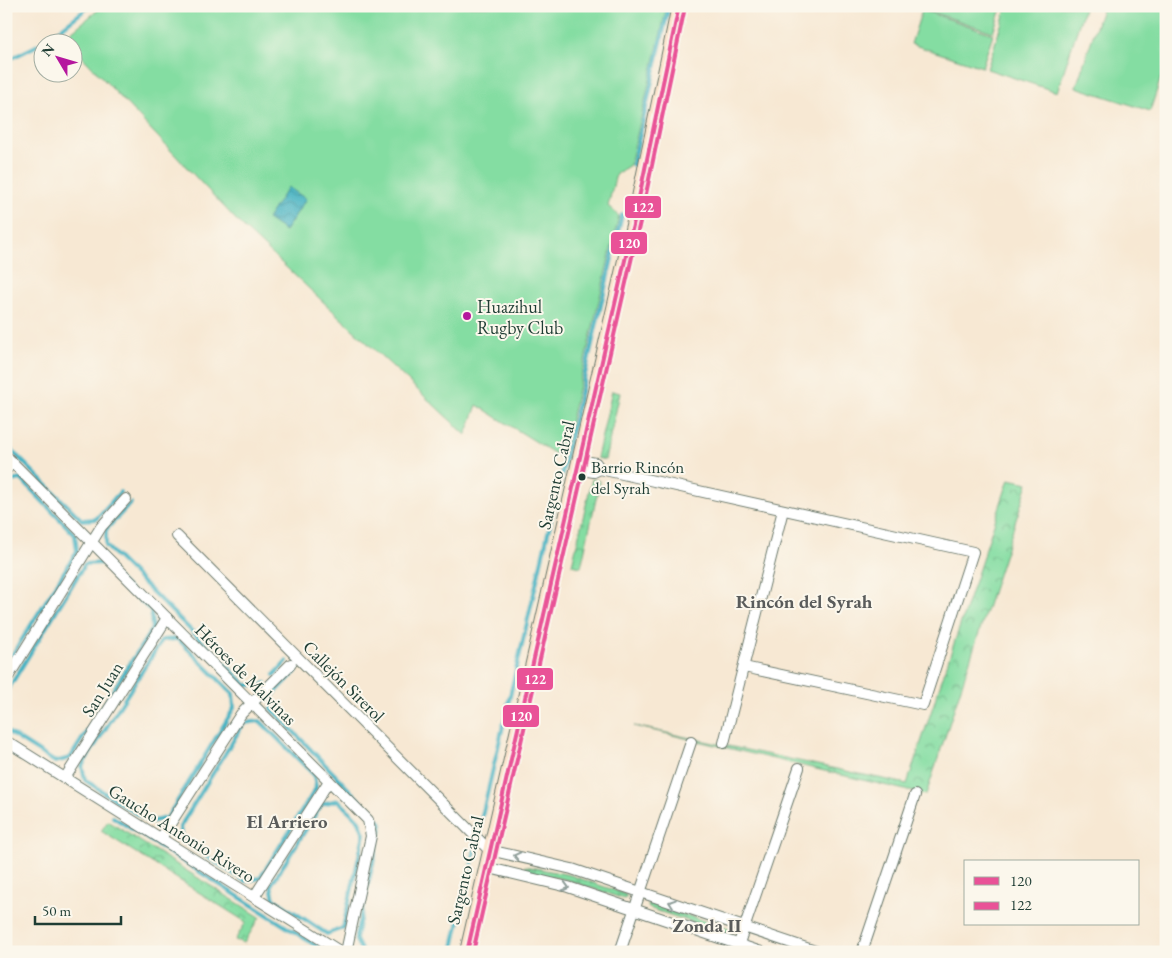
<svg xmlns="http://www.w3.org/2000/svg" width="1172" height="958" font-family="'EB Garamond',serif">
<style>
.grass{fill:url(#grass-tufts);stroke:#528d6b}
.park{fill:url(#park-crowns);stroke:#528d6b}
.pitch{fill:#84dda2;stroke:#528d6b}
.water{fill:url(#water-waves);stroke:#32787c}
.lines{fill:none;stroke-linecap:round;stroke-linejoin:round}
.stream{stroke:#46b3c3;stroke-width:4}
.minor-casing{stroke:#6b796c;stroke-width:12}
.secondary-casing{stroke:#6b796c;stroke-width:16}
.minor{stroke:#fff;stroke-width:10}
.secondary{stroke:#fce5cf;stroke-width:14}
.bus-1-casing{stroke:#fbf7ec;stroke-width:8}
.bus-2-casing{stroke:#fbf7ec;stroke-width:8}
.bus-1{stroke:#e95297;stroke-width:4}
.bus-2{stroke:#e95297;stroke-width:4}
.oneway{stroke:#8f9e9a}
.poi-dot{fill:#b5179e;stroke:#fbf7ec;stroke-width:2}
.bus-dot{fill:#1f3d34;stroke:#fbf7ec;stroke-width:2}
.labels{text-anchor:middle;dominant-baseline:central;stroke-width:4;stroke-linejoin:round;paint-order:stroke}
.bus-label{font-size:17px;fill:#1f3d34;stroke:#fbf7ec;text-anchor:start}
.poi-label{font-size:18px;fill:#1f3d34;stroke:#fbf7ec;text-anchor:start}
.street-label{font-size:18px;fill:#1f3d34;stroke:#fbf7ec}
.neighbourhood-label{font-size:19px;font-weight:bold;fill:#5a5c5b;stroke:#fbf7ec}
.line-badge{stroke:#fbf7ec;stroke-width:2}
.badge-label{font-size:14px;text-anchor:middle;font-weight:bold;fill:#fff}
</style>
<defs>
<pattern id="grass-tufts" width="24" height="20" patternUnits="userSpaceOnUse" patternTransform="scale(1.25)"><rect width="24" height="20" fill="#84dda2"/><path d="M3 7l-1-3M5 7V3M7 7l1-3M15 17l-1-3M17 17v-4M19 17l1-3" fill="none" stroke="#6bb485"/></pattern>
<pattern id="park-crowns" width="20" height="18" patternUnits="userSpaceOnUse" patternTransform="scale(1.25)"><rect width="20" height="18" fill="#84dda2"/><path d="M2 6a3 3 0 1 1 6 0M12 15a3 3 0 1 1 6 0" fill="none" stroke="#6bb485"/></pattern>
<pattern id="water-waves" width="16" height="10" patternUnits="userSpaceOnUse" patternTransform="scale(1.25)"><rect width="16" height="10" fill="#46b3c3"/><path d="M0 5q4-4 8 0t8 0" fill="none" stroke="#3a939f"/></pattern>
</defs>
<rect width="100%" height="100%" fill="#fbf7ec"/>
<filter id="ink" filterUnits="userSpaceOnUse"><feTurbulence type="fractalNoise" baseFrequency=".02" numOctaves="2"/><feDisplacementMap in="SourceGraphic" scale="10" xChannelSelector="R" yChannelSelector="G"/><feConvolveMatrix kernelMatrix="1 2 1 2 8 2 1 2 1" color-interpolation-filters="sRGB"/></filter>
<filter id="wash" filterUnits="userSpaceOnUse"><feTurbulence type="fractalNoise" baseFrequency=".0096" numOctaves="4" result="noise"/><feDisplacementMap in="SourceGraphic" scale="20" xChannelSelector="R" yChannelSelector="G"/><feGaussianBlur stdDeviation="1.12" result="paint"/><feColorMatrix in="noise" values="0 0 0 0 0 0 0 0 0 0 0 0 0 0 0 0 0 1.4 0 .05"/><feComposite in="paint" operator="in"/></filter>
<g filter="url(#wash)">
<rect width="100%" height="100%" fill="#f7e8d3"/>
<g class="grass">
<path d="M525 866 570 875 625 894 627 897 624 899 568 880 526 871 524 870Z"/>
<path d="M649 903 730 929 731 932 728 934 649 908 648 906Z"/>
</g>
<g class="park">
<path d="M612 391 620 393 605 460 597 458Z"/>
<path d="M592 479 600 481 581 567 572 565Z"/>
<path d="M1009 479 1028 483 926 795 634 726 907 784Z"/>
<path d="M108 821 260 917 244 943 235 940 246 922 101 831Z"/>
</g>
<g class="pitch">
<path d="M103 6H667L630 165 616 174 608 206 619 216 562 458 477 405 466 435 243 227 73 47 72 42H69L66 39 60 41Z"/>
<path d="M924 6H1002L993 32 923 9Z"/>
<path d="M1007 6H1085L1057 92 987 69Z"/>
<path d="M1103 6H1166V62L1150 111 1076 87Z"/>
<path d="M922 10 993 34 982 67 911 44Z"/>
</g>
<path class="water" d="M288 187 306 199 285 231 267 219Z"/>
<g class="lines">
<g class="stream">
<path d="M43 42 90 6"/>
<path d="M6 61 42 43"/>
<path d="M633 165 669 6"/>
<path d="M6 445 82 520 96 519 120 492"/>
<path d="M6 482 21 479 75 535 77 551 6 665"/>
<path d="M131 503 106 530V546L246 685H264L265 683"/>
<path d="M178 639 233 694 234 708 167 818 149 822 85 780 82 766 162 640Z"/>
<path d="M296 671 273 695 272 709 382 824 356 936V940L362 952"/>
<path d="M274 675 287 661"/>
<path d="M6 693 85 564 102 563 151 611 152 629 70 758 55 762 6 731"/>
<path d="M260 721 314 775 316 788 260 878 245 881 182 841 180 827 244 723Z"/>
<path d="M338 800 359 821 364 834 343 928 327 934 274 899 271 885 322 804Z"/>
<path d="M113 817 326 952"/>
<path d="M479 829 622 215"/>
<path d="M452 952 476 845"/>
</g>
</g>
</g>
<g filter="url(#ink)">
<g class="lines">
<defs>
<g id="minor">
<path d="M6 456 368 820 371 836 346 952"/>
<path d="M578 460 596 463 600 469 973 552 923 705 744 667"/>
<path d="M576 469 594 472 600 469"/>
<path d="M6 470 12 462"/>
<path d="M177 536 489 850 572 869 818 952"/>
<path d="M6 680 101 527 126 499"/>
<path d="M6 741 341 952"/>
<path d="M724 743 783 510"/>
<path d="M65 778 167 618"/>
<path d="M161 838 241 714 291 664"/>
<path d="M485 867 568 887 761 952"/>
<path d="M254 897 329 781"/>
<path d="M620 952 691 742"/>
<path d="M736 952 799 768"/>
<path d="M862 952 915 795"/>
</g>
<path id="secondary" d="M467 952 636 212 679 6"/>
</defs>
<use href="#minor" class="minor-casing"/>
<use href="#secondary" class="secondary-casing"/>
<use href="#minor" class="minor"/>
<use href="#secondary" class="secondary"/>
<defs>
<path id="bus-1" d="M467 952 636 212 679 6"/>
<path id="bus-2" d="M473 952 642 213 685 7"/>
</defs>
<use href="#bus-1" class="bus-1-casing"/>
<use href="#bus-2" class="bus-2-casing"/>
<use href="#bus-1" class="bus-1"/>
<use href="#bus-2" class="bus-2"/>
</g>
<defs><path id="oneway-chevron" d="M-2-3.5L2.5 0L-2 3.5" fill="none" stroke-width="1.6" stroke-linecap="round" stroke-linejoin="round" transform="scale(1.25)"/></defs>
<g class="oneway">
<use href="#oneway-chevron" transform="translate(517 856) rotate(-167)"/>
<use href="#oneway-chevron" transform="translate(566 887) rotate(16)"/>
<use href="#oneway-chevron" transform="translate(672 903) rotate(-161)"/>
</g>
</g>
<circle class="poi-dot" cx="467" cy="316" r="5"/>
<circle class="bus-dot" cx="582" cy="477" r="4.5"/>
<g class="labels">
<g class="bus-label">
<text x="591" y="467">Barrio Rincón<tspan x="591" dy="21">del Syrah</tspan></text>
</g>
<g class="poi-label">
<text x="477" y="306">Huazihul<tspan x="477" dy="21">Rugby Club</tspan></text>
</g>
<g class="street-label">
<text transform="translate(556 475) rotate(-77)">Sargento Cabral</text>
<text transform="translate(246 674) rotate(45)">Héroes de Malvinas</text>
<text transform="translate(344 681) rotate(45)">Callejón Sirerol</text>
<text transform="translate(102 689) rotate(-58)">San Juan</text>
<text transform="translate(182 833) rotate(32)">Gaucho Antonio Rivero</text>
<text transform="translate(465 870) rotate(-77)">Sargento Cabral</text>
</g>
<g class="neighbourhood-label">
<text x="804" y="601">Rincón del Syrah</text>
<text x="287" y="821">El Arriero</text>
<text x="707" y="925">Zonda II</text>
</g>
</g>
<g class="line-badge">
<rect x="624" y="195" width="38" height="24" rx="5" fill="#e95297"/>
<rect x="610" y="231" width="38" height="24" rx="5" fill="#e95297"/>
<rect x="516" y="667" width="38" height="24" rx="5" fill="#e95297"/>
<rect x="502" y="704" width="38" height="24" rx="5" fill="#e95297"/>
</g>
<g class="badge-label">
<text x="643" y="212">122</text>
<text x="629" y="248">120</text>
<text x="535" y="684">122</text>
<text x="521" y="721">120</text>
</g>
<rect width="1172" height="958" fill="none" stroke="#fbf7ec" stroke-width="25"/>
<rect x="964" y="860" width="175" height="65" fill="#fbf7ec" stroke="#a3ada2"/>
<rect x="974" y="877" width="25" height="8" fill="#e95297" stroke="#a3ada2"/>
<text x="1010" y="886" font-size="15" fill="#1f3d34">120</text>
<rect x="974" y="902" width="25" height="8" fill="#e95297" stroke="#a3ada2"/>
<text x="1010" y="910" font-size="15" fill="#1f3d34">122</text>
<g transform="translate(58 58) rotate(308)"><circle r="24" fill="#fbf7ec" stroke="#a3ada2"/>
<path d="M0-4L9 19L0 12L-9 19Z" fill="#b5179e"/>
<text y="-8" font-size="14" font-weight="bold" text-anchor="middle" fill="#1f3d34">N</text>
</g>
<path d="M35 916v8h86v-8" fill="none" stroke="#1f3d34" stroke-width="2.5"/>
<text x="42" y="916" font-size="15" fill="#1f3d34" stroke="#fbf7ec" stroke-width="4" paint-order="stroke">50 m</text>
</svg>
